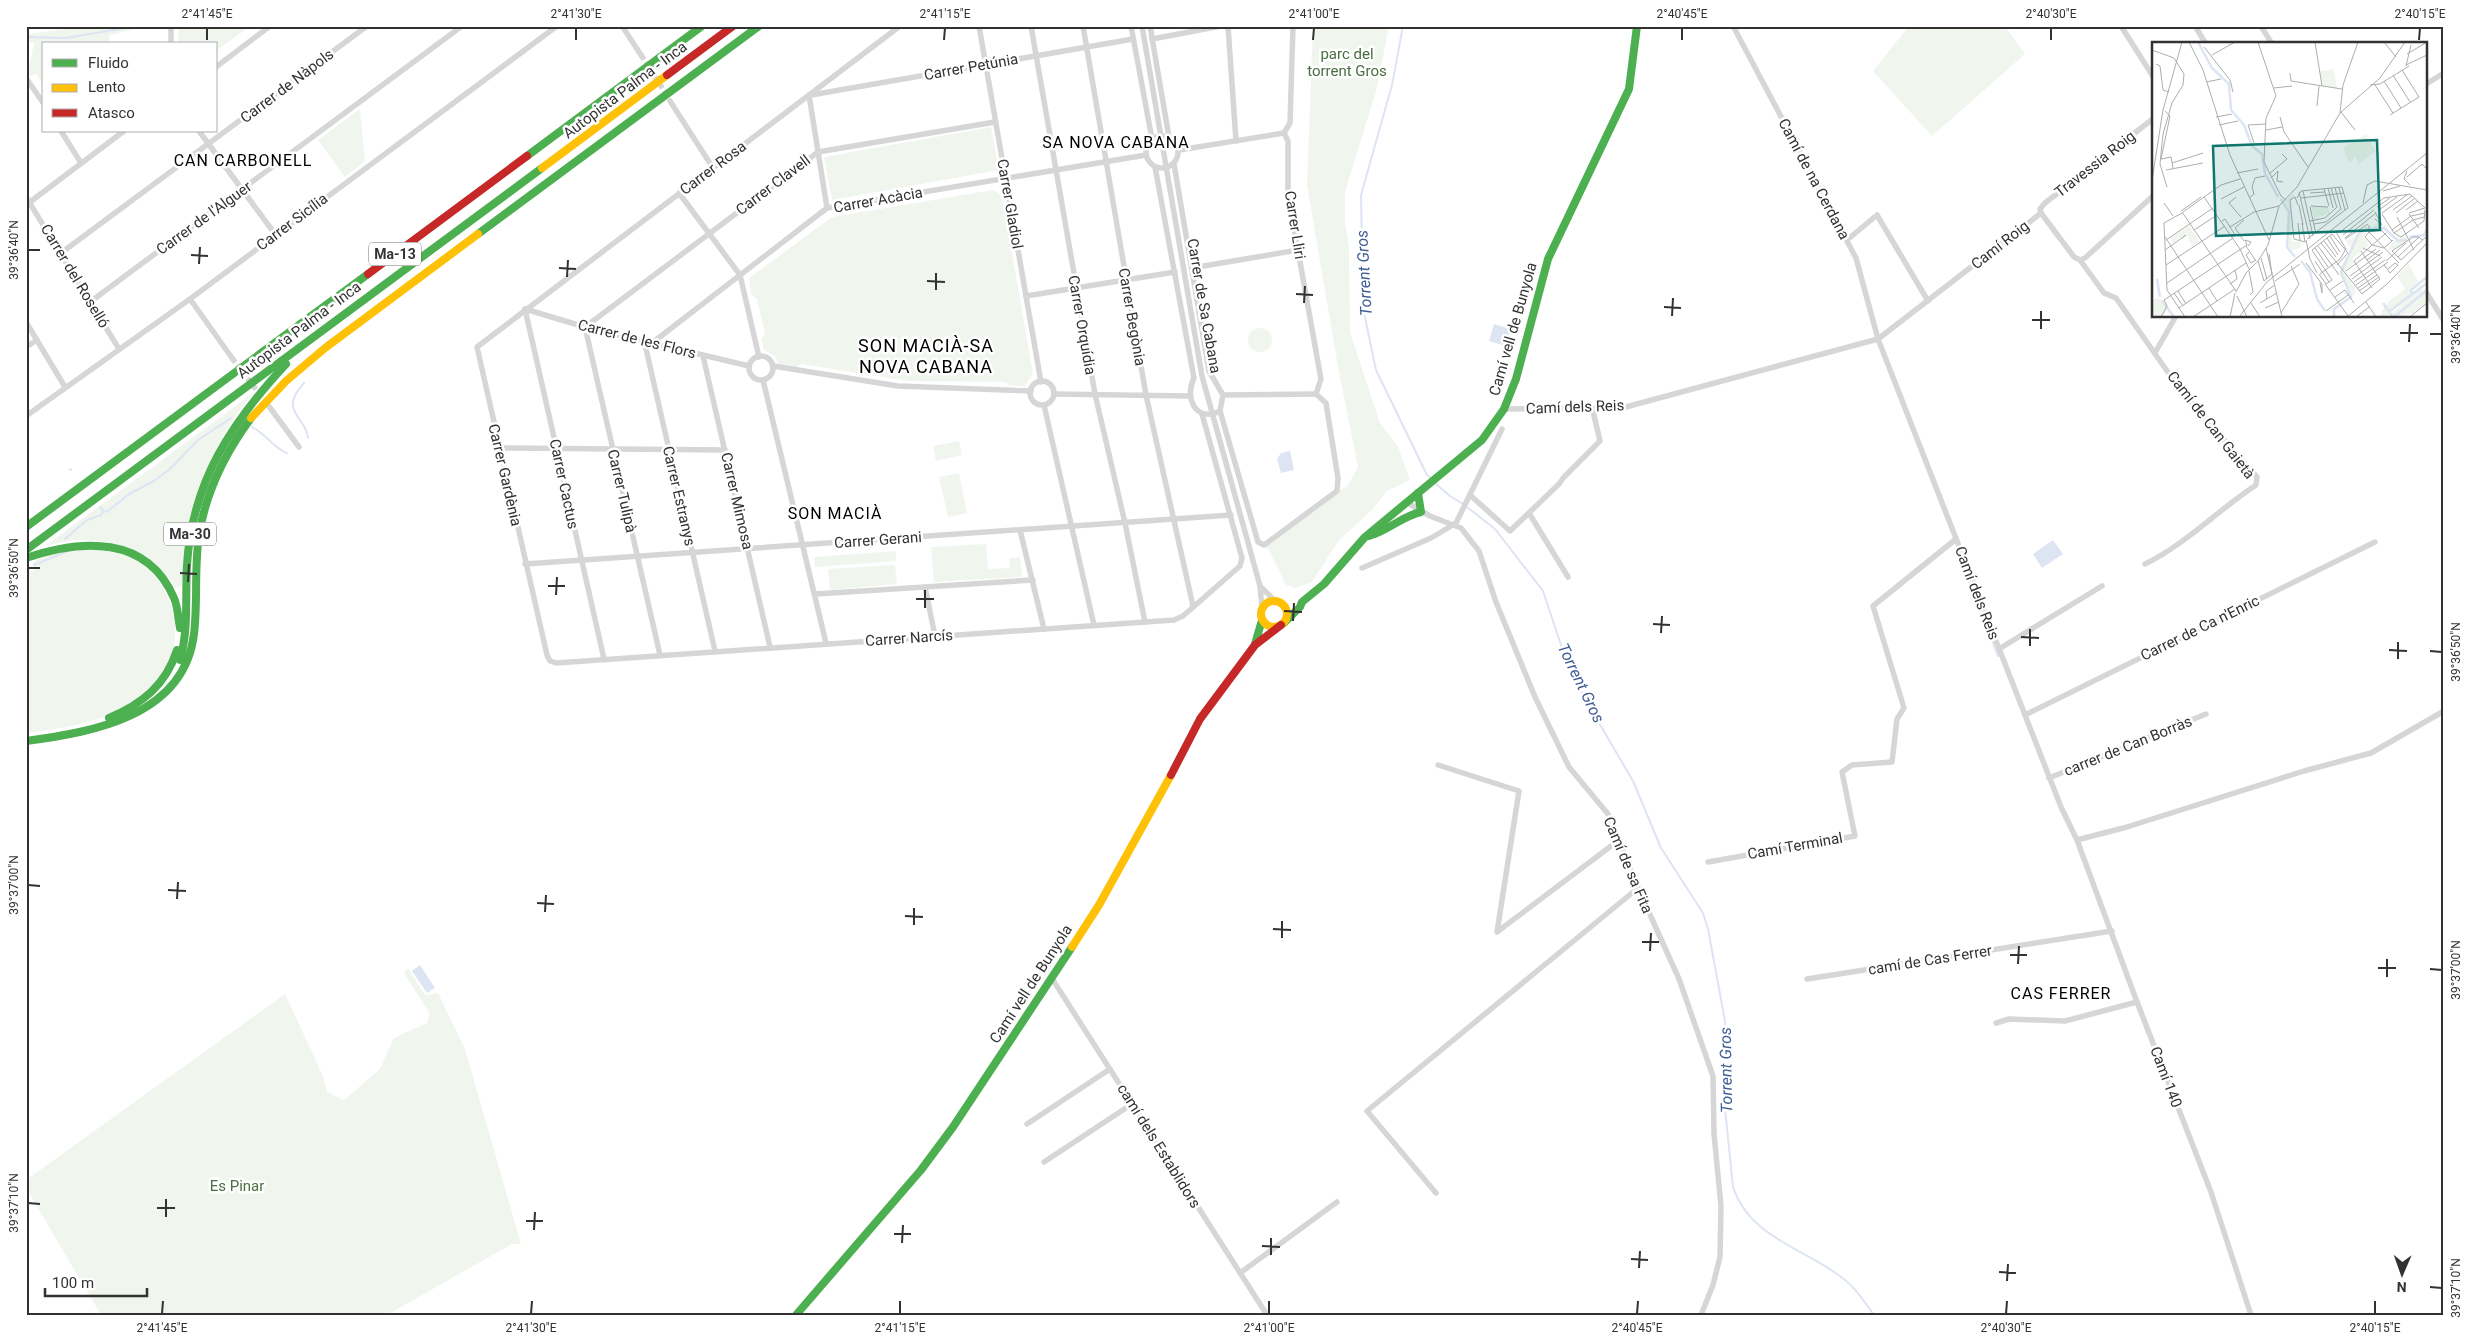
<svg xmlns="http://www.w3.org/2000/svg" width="2470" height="1341" font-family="Roboto,sans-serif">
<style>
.green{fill:#f0f6ee}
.water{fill:#dde4f2}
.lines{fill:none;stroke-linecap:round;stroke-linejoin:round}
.stream{stroke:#dde4f2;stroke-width:2}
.street-tunnel{stroke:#d6d6d6;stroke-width:5.5;stroke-dasharray:5.5 3;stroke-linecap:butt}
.street{stroke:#d6d6d6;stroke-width:5.5}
.fast{stroke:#4caf50;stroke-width:8}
.slow{stroke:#ffc107;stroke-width:8}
.jam{stroke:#c62828;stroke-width:8}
.ticks{fill:none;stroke:#323232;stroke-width:2}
.labels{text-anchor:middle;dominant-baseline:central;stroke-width:5;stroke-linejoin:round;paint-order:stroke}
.shield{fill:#fff;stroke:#707070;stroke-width:1}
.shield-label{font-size:14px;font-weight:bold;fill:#323232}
.park-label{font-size:15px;fill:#486e3f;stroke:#fff}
.street-label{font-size:15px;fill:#323232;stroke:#fff}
.neighbourhood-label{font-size:16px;letter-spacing:1px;fill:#000;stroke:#fff}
.water-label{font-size:16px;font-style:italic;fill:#3f5c95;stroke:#fff}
.quarter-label{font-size:18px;letter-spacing:1px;fill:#000;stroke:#fff}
.inset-river{fill:none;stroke:#dde4f2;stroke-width:2.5}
.inset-road{fill:none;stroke:#adadad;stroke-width:1}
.view{fill:#0f766e;fill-opacity:0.15;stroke:#0f766e;stroke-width:2.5}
.inset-edge{fill:none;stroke:#323232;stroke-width:2.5}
.neatline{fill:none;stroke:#323232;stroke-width:2}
.ticks-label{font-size:12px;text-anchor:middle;fill:#323232}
</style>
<rect width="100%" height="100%" fill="#fff"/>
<g class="green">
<path d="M90 26H150L109 35 110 44H44V86L36 74 31 76 28 72 34 43 26 42V34Z"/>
<path d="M179 26H250L216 51V44H178Z"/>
<path d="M1313 26H1389L1377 88 1345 192V223L1349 246 1350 332 1380 423 1398 447 1410 480 1387 491 1372 510 1339 540 1312 582 1295 588 1286 585 1270 552 1264 545 1337 491 1347 487 1358 467 1338 367 1307 185Z"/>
<path d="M1909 26H2005L2025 54 1932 136 1873 71Z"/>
<path d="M360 109 365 161 345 177 318 140Z"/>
<path d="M991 127 999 170 832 200 824 157Z"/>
<path d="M993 190 1002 196 1033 374 1025 386H1010L1006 382 907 381 801 364 795 368 778 364 775 356 764 350 761 339 765 334 757 299 751 294 749 278 832 217Z"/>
<circle cx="1260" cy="340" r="12"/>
<path d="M252 394C205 452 186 512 182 586L175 588 167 576 106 542 73 540 45 546Z"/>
<path d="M959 441 962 455 936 461 933 446Z"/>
<path d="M959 473 967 513 948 517 939 477Z"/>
<path d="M986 544 988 569 1010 568 1009 558 1020 557 1022 577 934 582 931 547Z"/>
<path d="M78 548C98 549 120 551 137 561 182 590 190 657 147 692 113 721 69 728 26 733V567L28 566 32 572 35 570 32 563 46 555Z"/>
<path d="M896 551V561L815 567 814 557Z"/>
<path d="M895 565 897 584 830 590 828 569Z"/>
<path d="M408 968 425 995 438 993 465 1049 521 1244H512L387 1315H101L26 1188V1180L285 994 323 1076 327 1092 344 1100 380 1069 394 1038 427 1023 430 1014 404 973Z"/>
</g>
<g class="water">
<path d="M1494 324 1511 329 1506 346 1489 341Z"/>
<path d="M1290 451 1294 470 1281 473 1277 459 1281 453Z"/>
<path d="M2053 540 2063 554 2042 568 2033 554Z"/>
<path d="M420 965 435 988 427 993 412 971Z"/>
</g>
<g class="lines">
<g class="stream">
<path d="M1403 26 1392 85 1361 195 1363 308 1376 370 1427 475 1432 479"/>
<path d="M26 37 66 38 137 26"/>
<path d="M304 383C277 412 307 417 308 438"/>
<path d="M252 427C265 433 277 451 287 453"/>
<path d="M70 469 71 470"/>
<path d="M1435 483 1450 496 1463 504"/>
<path d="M1467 507 1495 529 1543 591 1567 663 1588 704 1633 781 1661 848 1703 913 1708 929 1725 1021 1723 1089 1733 1187C1750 1239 1806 1248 1845 1280 1857 1289 1865 1303 1874 1315"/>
<path d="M102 509 107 512 129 494 154 481 170 469 198 440 231 418"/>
<path d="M65 539 87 520 101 515 103 512 100 507"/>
<path d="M34 565 68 551"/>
<path d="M26 570 29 568"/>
<path d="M1969 582 1998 656"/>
</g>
<g class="street-tunnel">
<path d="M641 55 668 97"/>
<path d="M232 358 261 396"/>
</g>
<g class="street">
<path d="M622 26 641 55"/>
<path d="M900 26 477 347 547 655 550 661 556 663 1174 620 1183 616 1240 566 1242 558 1202 414"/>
<path d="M979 26 1041 382"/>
<path d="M1031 26 1095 394 1125 523 1145 622"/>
<path d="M1083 26 1146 395 1193 606"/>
<path d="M1131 26 1152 139"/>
<path d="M1142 26 1202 376 1260 586 1262 607"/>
<path d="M1150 26 1169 137"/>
<path d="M1228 26 1236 141"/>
<path d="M1293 26 1290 123 1284 133 1288 141V195L1321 379 1316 394"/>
<path d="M1733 26 1856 258 1878 339 2061 807 2077 840 2137 1002 2211 1192 2251 1315"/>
<path d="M2121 26 2154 78"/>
<path d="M2195 26 2206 44"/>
<path d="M2261 26 2272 44"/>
<path d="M1152 39 1221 26"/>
<path d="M171 44V26"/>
<path d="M216 67 270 26"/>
<path d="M26 78 44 104"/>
<path d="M2426 84 2444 73"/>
<path d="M809 95 827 208"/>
<path d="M811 95 1133 39"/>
<path d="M670 101 713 168"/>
<path d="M61 131 81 163"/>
<path d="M199 131 275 234"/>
<circle cx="1162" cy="152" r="16"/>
<path d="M1179 150 1284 133"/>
<path d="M1155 167 1194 378C1184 398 1196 423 1220 411L1223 395 1209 371 1174 164"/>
<path d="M679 193 740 275 759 357"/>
<path d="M26 197 119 349"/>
<path d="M26 205 124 131"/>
<path d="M2041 213 2040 209 2045 203 2154 118"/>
<path d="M1847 240 1877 215 1928 301"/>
<path d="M61 253 367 26"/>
<path d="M2080 260 2104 293 2116 298 2179 388 2257 477 2256 485C2218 510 2186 544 2145 564"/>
<path d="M1192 268 1298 250"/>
<path d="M2426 292 2444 321"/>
<path d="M1026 296 1175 272"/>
<path d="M190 299 232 358"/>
<path d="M90 302 462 26"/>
<path d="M525 309 604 659"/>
<path d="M525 309 585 327 749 366"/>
<path d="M26 322 65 387"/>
<path d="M644 340 715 651"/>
<path d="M652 343 827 208 1146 155"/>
<path d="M26 347 37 340"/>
<path d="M2156 351 2176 316"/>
<path d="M703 356 770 647"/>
<circle cx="761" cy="368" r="12"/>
<path d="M773 366 898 386 1031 391"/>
<path d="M763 380 826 643"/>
<circle cx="1042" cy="393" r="12"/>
<path d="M1054 394 1189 396"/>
<path d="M1223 395 1316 394"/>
<path d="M268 405 299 447"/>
<path d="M1044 405 1094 625"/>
<path d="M1504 409 1622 408 1878 339 2041 213 2074 257 2080 260 2085 258 2154 195"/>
<path d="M1220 411 1258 542 1264 545 1337 491 1338 478 1326 403 1316 394"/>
<path d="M26 416 190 299 557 26"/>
<path d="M499 448 725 450"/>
<path d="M1470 495 1510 531 1559 484 1564 477 1600 441 1592 407"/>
<path d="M1406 502 1430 516 1461 528 1479 551 1496 602 1535 697 1569 767 1608 814 1638 888 1679 979 1713 1076 1714 1134 1721 1206 1720 1257 1713 1285 1701 1315"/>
<path d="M1529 513 1568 577"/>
<path d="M1020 530 1044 629"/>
<path d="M525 564 1231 515"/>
<path d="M1362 568 1431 538 1456 523 1502 429"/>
<path d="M1260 586 1274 600"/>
<path d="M925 587 935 636"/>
<path d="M816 594 1033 580"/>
<path d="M1999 649 2102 586"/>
<path d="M660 655 585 327 818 152 995 122"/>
<path d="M2025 715 2375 542"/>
<path d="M1438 765 1519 791 1497 932 1619 840"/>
<path d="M2049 778 2206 714"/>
<path d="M2077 840 2127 827 2304 771 2371 753 2444 711"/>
<path d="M1708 862 1855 836 1842 772 1852 765 1892 762 1897 719 1904 708 1873 606 1956 539"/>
<path d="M1051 977 1267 1315"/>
<path d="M1807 979 2112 931"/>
<path d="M1996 1023 2009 1019 2065 1021 2137 1002"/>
<path d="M1027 1124 1110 1069"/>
<path d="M1044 1162 1132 1104"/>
<path d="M1436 1193 1367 1111 1638 888"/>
<path d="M1240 1273 1337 1202"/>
</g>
<g class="fast">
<path d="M527 156 702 26"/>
<path d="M478 234 759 26"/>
<path d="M26 527 368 274"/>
<path d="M1369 536C1388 531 1402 516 1421 512L1418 493"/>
<path d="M26 550 542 168"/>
<path d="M26 558C81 539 147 535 174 598 178 607 178 618 180 628"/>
<path d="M1284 623 1300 607 1302 602 1324 584 1365 537 1482 440 1504 409 1516 379 1548 259 1629 89 1637 26"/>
<path d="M1255 644 1262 620"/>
<path d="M180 660C189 628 185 597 187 565 192 482 231 423 286 364"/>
<path d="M109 718C142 704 166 685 177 650"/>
<path d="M26 741C94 732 184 716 194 634 198 601 194 568 199 535 206 491 225 453 251 418"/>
<path d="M796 1315 921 1170 953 1127 1072 947"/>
</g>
<g class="slow">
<path d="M542 168 667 75"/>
<path d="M251 418 286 381 325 348 478 234"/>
<circle cx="1274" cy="614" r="13"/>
<path d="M1072 947 1099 905 1171 775"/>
</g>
<g class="jam">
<path d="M667 75 733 26"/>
<path d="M368 274 527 156"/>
<path d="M1171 775 1200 719 1255 645 1281 625"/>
</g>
</g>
<path class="ticks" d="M207 40V28M576 40V28M944 40 945 28M1313 40 1314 28M1682 40V28M2051 40V28M2419 40 2420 28M28 250H40M191 255 208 256M199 264 200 247M559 268 576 269M567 277 568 260M927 281 945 282M936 290V273M1296 294 1313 295M1304 303 1305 286M1664 307 1681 308M1672 316 1673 298M2032 320H2050M2041 329V311M2400 333H2418M2430 334H2442M2409 342 2410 324M28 568H40M180 573 197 574M188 582 189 564M548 586H565M556 595 557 577M916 599H934M925 608V590M1284 611 1302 612M1293 621 1294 603M1653 624 1670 625M1661 633 1662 616M2021 637 2039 638M2030 646V629M2389 650 2407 651M2430 651 2442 652M2398 659V642M28 885 40 886M168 890 186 891M177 899 178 882M537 903 554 904M545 912 546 895M905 916 923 917M914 925V908M1273 929 1291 930M1282 938V921M1642 942H1659M1650 951 1651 933M2010 955H2027M2018 964 2019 946M2378 968H2396M2430 969 2442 970M2387 977V959M28 1203 40 1204M157 1208H175M166 1217V1199M526 1221H543M534 1230 535 1212M894 1234H911M902 1243 903 1225M1262 1246 1280 1247M1271 1255V1238M1631 1259 1648 1260M1639 1268 1640 1251M1999 1272 2016 1273M2007 1281 2008 1264M2430 1287 2442 1288M162 1314 163 1301M531 1314 532 1301M900 1314V1301M1269 1314V1301M1637 1314 1638 1301M2006 1314 2007 1301M2375 1314V1301"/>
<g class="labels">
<g class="shield">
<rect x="369" y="242.5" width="52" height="23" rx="4"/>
<rect x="164" y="522.5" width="52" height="23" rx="4"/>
</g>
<g class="shield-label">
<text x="395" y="254">Ma-13</text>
<text x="190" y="534">Ma-30</text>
</g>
<g class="park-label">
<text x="1347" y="54">parc del<tspan x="1347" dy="17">torrent Gros</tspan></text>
<text x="237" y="1186">Es Pinar</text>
</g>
<g class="street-label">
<text transform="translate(971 67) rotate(-10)">Carrer Petúnia</text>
<text transform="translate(287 86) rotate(-37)">Carrer de Nàpols</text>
<text transform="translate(625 90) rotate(-37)">Autopista Palma - Inca</text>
<text transform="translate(2095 164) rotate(-38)">Travessia Roig</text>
<text transform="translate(713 168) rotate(-37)">Carrer Rosa</text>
<text transform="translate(1814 179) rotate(62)">Camí de na Cerdana</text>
<text transform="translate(773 185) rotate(-37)">Carrer Clavell</text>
<text transform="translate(878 200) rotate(-10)">Carrer Acàcia</text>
<text transform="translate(1010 204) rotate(80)">Carrer Gladiol</text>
<text transform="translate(204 218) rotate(-36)">Carrer de l'Alguer</text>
<text transform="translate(292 222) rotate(-37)">Carrer Sicília</text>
<text transform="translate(1295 225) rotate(81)">Carrer Lliri</text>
<text transform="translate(2000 245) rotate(-38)">Camí Roig</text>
<text transform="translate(75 276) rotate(59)">Carrer del Roselló</text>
<text transform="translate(1204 306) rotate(80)">Carrer de Sa Cabana</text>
<text transform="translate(1132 317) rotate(80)">Carrer Begònia</text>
<text transform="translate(1082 325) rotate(80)">Carrer Orquídia</text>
<text transform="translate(1513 329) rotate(-74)">Camí vell de Bunyola</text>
<text transform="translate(299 330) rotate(-37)">Autopista Palma - Inca</text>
<text transform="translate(637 339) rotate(14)">Carrer de les Flors</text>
<text transform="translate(1575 407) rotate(-2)">Camí dels Reis</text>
<text transform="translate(2211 425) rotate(52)">Camí de Can Gaietà</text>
<text transform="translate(505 475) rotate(77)">Carrer Gardènia</text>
<text transform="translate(564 484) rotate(78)">Carrer Cactus</text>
<text transform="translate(622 491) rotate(77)">Carrer Tulipà</text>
<text transform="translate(679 496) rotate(77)">Carrer Estranys</text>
<text transform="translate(737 501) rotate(77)">Carrer Mimosa</text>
<text transform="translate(878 540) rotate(-4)">Carrer Gerani</text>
<text transform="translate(1977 593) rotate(69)">Camí dels Reis</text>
<text transform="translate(2200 628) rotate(-26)">Carrer de Ca n'Enric</text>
<text transform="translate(909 638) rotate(-4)">Carrer Narcís</text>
<text transform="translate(2128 746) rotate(-22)">carrer de Can Borràs</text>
<text transform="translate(1795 846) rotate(-10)">Camí Terminal</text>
<text transform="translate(1628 865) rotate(67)">Camí de sa Fita</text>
<text transform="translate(1930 960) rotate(-9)">camí de Cas Ferrer</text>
<text transform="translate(1031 984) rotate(-57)">Camí vell de Bunyola</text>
<text transform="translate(2166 1077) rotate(69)">Camí 140</text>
<text transform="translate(1159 1146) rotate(58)">camí dels Establidors</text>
</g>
<g class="neighbourhood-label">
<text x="1116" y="142">SA NOVA CABANA</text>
<text x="243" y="160">CAN CARBONELL</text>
<text x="835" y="513">SON MACIÀ</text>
<text x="2061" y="993">CAS FERRER</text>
</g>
<g class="water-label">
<text transform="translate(1364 273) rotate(-93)">Torrent Gros</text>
<text transform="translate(1581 683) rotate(64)">Torrent Gros</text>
<text transform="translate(1726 1070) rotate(-91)">Torrent Gros</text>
</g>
<g class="quarter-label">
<text x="926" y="345">SON MACIÀ-SA<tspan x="926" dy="21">NOVA CABANA</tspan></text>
</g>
</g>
<g transform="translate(2152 42)">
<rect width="275" height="275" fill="#fff"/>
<path d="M182 27 185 46 171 44 168 29ZM214 92 224 109 207 122 203 115 198 121 199 124 191 106ZM141 152 143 154 137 160 140 173V199L149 200V205L140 209 136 203 138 169 133 159ZM159 165H176L178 171 162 177ZM225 181 230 186 233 182 242 195H254L256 199 238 209 236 206 243 198 232 187 218 188ZM37 183 48 200 40 204 34 191 21 201 18 196ZM216 183 211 195 217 203 201 216 202 221 193 229 204 249 199 257 198 249 188 234 189 224 200 208 193 198 200 196ZM257 222 266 240 258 247 260 252 237 269 239 272 269 246 272 249 240 275H227L233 264 235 266V261L253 247 245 234ZM275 249V260L261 271 243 275ZM5 256 10 258 14 268 23 275 14 269 10 275H0V258Z" fill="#f0f6ee"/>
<path class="inset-river" d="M46 0 60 26 77 42 79 68 92 83 100 104 110 112 113 131 126 155M129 157 137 170 135 205 143 215M257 195 272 193 275 187M149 219 158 230 165 257 173 269M5 237 8 255M261 252 259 248 275 235M10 259 22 275M231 261 241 275M238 269 275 241M182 275V267L199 255 189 230 207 191 214 187 232 186 246 199 255 198M242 275 275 248"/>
<path class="inset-road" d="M37 0 51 28 78 113 117 198M106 0 124 54 114 76 112 120 129 154 134 158M163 0 170 44M232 0 244 15M52 5 78 38 81 50M0 8 22 16 32 32 31 43 20 61 11 92 8 122 15 145M255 12 275 0M60 13 83 0M4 22 8 24 11 48 17 50M254 23 275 13M254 24 259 3M138 31 139 39 190 47M241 33 258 60M232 39 249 66M54 40 69 37M218 43 228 42 257 24M223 43 241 71M122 46 140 44M165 64 167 44M13 69 18 74 9 117 19 115 21 126M189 70 203 88M188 71 191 43 206 0M238 73 267 55 250 28M64 75 80 72M128 75 132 90 156 125M67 83 86 79M114 88 130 85M102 101 96 83 114 82M20 121 51 111M14 128 51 121M255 129 252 137 258 143M85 131 106 127M117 132 135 117 130 112M255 135 270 122 275 127M119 136 126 129 125 139 131 140M0 138 11 68 30 0M176 146 181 166M179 146 185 166M187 146 193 168M172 147 177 164M151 149 161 194M231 149 248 144M147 150 158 197M158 151 173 150M52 155 88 207 97 227M84 155 77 161 89 175M97 156 102 152 100 145 103 136 113 134M145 156 149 149 190 145 196 166 193 168M149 156 192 151M69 157 92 145M12 161 21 174M211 161 215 143 223 139 275 148M146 163 143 155 138 158 142 197 153 200 150 181M147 163 151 183M159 164 176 165M158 165 164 192M225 165 238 156M227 168 245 155M241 168 260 154M254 168 266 159M29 169 49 155M30 170 84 249M31 170 69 143 88 137M230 171 255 153M244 171 263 156M257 171 273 166M230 172 242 191 249 195 272 179 273 168M257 172 267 186M245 175 262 208M223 177 230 183 223 170M92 178 83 186 92 199M70 179 73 177 83 193 80 195M158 179 173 176 184 166M12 181 15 248 33 275M12 181 30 171M146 181 148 199M162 182 174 180 189 167 183 146M217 183V190L247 221M78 185 102 170 127 164M42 188 65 173M240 188 259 174 273 171M188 190 232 156 258 152 273 166M242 191 261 178 272 175M180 192 196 211 185 223M191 193 222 168M178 194 188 210M13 195 66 275M175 196 186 213M193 196 224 171M155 197 193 168M193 197 216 182M14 198 61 166M154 198 158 217M270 198 267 195H261L240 209 249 218 275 194M172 199 184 215M240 199 229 188 217 190 213 195 220 203 232 206 240 199 241 198M169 201 210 252 228 237 209 209M95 203 93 198 99 200 96 204M94 204 104 219M166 204 187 233M114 206 130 275M163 206 176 225M211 206 228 214M13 208 34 193 30 196M160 208 180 238 174 242 167 232M160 208 180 192M98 209 94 213 99 221 104 218M246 215 267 195M109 216 115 237M158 217 165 231M215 218 228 208M106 219 116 203 127 164 145 145 188 71 228 36 253 0M106 219 112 239 120 232 117 212M163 219 177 240M234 219 254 201M154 221 170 242V251L168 241M14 223 73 184M232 223 238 231 246 223 243 221 236 227M97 229 101 250 98 253M194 229 224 207M168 232 188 217 194 207 184 190M198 234 231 210M200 237 230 215M123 239 148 222M202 240 233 218M15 241 81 196M78 242 85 237 83 228M173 242 196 274M204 243 236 220M57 246 65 259M206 246 225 233M220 246 202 219 234 191M178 248 191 239M26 249 34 262M207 249 227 235M84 250 94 231 106 219M22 251 31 264M85 254 95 275M183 255 193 248 202 261M115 257 114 249 123 243M12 258 95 203M214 260 224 275M99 261 108 275M108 261 125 251M27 266 94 221M113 266 127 260M174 269 196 253M129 271 147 242 139 224M259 274 275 261M9 275 15 264 12 258M41 275 83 247M78 275 83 251M87 275 115 240 275 111M195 275 235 242 275 201M204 275 217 265"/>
<path class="view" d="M225 98 228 188 64 194 61 104Z"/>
<rect width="275" height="275" class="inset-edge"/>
</g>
<rect width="2470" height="1341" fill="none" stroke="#ffffff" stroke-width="55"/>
<rect x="42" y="42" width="175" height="90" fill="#ffffff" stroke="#adadad"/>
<rect x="52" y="59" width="25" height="8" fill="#4caf50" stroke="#adadad"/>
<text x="88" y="68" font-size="15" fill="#323232">Fluido</text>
<rect x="52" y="84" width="25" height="8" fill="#ffc107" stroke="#adadad"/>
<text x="88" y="92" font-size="15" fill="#323232">Lento</text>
<rect x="52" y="109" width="25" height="8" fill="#c62828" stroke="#adadad"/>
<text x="88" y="118" font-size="15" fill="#323232">Atasco</text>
<g transform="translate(2402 1274) rotate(182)" stroke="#ffffff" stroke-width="4" paint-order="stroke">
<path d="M0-4L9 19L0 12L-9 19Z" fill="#323232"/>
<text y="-8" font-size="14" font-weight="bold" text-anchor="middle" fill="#323232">N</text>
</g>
<path d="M45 1288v8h102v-8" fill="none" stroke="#323232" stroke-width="2.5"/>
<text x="52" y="1288" font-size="15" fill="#323232" stroke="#ffffff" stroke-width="4" paint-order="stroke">100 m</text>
<rect x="28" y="28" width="2414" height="1286" class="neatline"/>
<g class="ticks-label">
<text x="207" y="18">2°41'45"E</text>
<text x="576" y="18">2°41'30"E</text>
<text x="945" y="18">2°41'15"E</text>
<text x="1314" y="18">2°41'00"E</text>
<text x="1682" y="18">2°40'45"E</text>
<text x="2051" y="18">2°40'30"E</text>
<text x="2420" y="18">2°40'15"E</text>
<text transform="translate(14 250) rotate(-90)" y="4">39°36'40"N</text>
<text transform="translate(2456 334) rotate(-90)" y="4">39°36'40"N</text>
<text transform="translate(14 568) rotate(-90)" y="4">39°36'50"N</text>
<text transform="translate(2456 652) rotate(-90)" y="4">39°36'50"N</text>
<text transform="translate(14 885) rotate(-90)" y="4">39°37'00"N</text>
<text transform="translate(2456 970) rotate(-90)" y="4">39°37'00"N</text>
<text transform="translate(14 1203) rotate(-90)" y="4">39°37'10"N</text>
<text transform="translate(2456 1288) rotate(-90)" y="4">39°37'10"N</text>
<text x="162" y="1332">2°41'45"E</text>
<text x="531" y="1332">2°41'30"E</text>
<text x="900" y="1332">2°41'15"E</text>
<text x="1269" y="1332">2°41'00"E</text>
<text x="1637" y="1332">2°40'45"E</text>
<text x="2006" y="1332">2°40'30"E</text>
<text x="2375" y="1332">2°40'15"E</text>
</g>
</svg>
